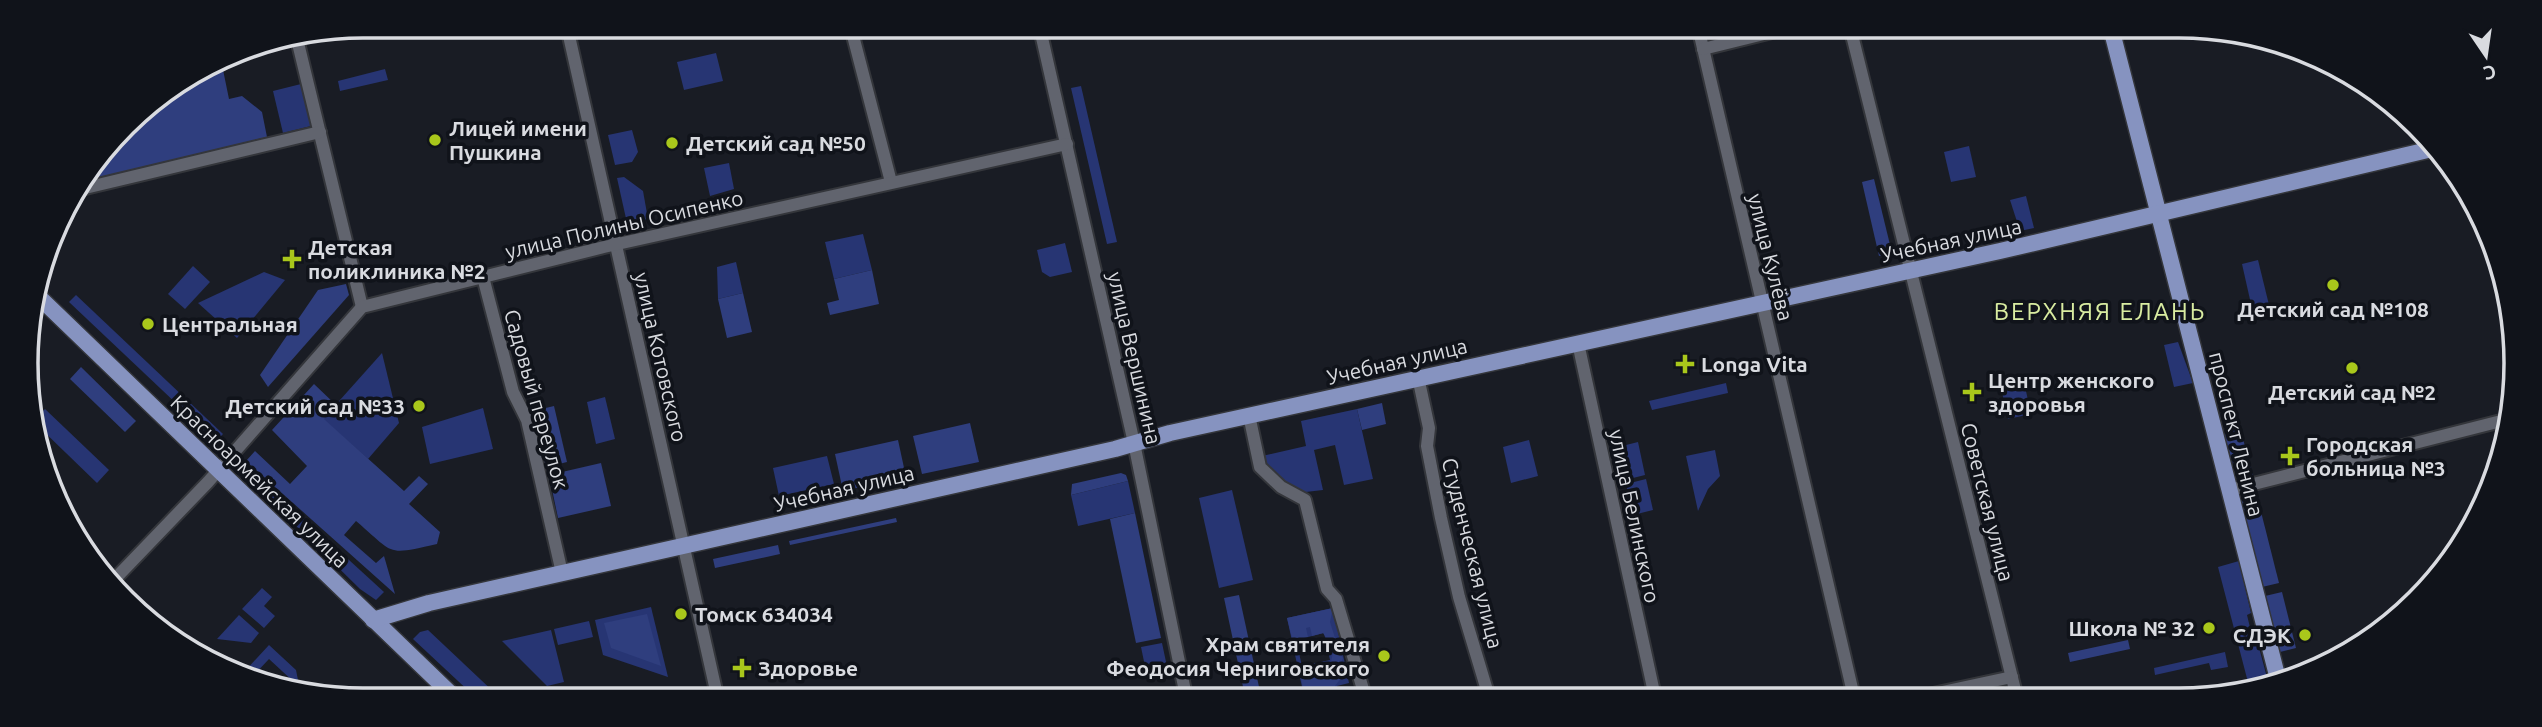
<svg xmlns="http://www.w3.org/2000/svg" width="2542" height="727" font-family="Ubuntu,sans-serif">
<style>
.green{fill:#273573;fill-rule:evenodd}
.forest{fill:#2f3e7e}
.lines{fill:none;stroke-linecap:round;stroke-linejoin:round}
.minor-casing{stroke:#34363b;stroke-width:16}
.major-casing{stroke:#34363b;stroke-width:19}
.minor{stroke:#61646e;stroke-width:12}
.major{stroke:#8693c0;stroke-width:16}
.poi-dot{fill:#a9c71b;stroke:#10131a;stroke-width:2.5}
.labels{text-anchor:middle;dominant-baseline:central;stroke-width:7;stroke-linejoin:round;paint-order:stroke}
.poi-label{font-size:21px;font-weight:bold;fill:#d9dbe0;stroke:#10131a;text-anchor:start}
.street-label{font-size:21px;fill:#d9dbe0;stroke:#10131a}
.quarter-label{font-size:24px;letter-spacing:2px;fill:#d9eca1;stroke:#10131a}
.rim{fill:none;stroke:#d9dbe0;stroke-width:3.5}
</style>
<rect width="100%" height="100%" fill="#191c24"/>
<g class="green">
<path d="M716 53 723 81 684 90 677 62Z"/>
<path d="M385 69 388 80 340 91 338 81Z"/>
<path d="M301 84 311 126 283 133 273 91Z"/>
<path d="M1081 86 1117 242 1107 244 1071 88Z"/>
<path d="M632 130 638 152 632 162 615 165 608 135Z"/>
<path d="M1969 146 1976 177 1951 182 1944 152Z"/>
<path d="M729 163 734 189 710 196 704 168Z"/>
<path d="M624 177 643 191 648 219 627 223 617 178Z"/>
<path d="M2026 196 2034 228 2020 231 2010 200Z"/>
<path d="M863 234 872 270 834 279 825 242Z"/>
<path d="M1065 243 1072 272 1050 277 1042 272 1037 250Z"/>
<path d="M2258 260 2270 309 2253 313 2242 264Z"/>
<path d="M736 262 743 293 718 299 717 267Z"/>
<path d="M193 266 210 282 185 309 168 294Z"/>
<path d="M264 272 285 280 237 338 198 303Z"/>
<path d="M76 295 223 434 216 441 69 302Z"/>
<path d="M2178 342 2193 383 2174 387 2164 345Z"/>
<path d="M382 353 399 423 368 459 323 419Z"/>
<path d="M2024 382 2031 414 2008 419 2001 388Z"/>
<path d="M1726 383 1728 393 1652 410 1649 401Z"/>
<path d="M605 397 615 439 596 444 587 402Z"/>
<path d="M483 408 493 449 430 464 422 427Z"/>
<path d="M45 409 109 470 97 483 35 423V419Z"/>
<path d="M1357 409 1373 479 1344 485 1335 445 1314 450 1323 490 1297 493 1266 466 1262 456 1306 446 1301 421Z"/>
<path d="M1529 440 1538 476 1511 483 1503 447Z"/>
<path d="M1638 442 1645 475 1625 480 1618 447Z"/>
<path d="M1715 450 1720 476 1708 489 1698 511 1686 456Z"/>
<path d="M827 456 834 484 779 496 773 468Z"/>
<path d="M243 463 384 592 376 600 360 589 238 469Z"/>
<path d="M1646 479 1653 510 1633 515 1626 484Z"/>
<path d="M1128 481 1135 513 1078 526 1071 495Z"/>
<path d="M1232 490 1253 580 1219 588 1199 498Z"/>
<path d="M2239 561 2251 613 2247 615 2253 640H2257L2269 685 2250 690 2218 567Z"/>
<path d="M262 588 272 597 264 606 275 616 264 628 242 609Z"/>
<path d="M651 607 668 677 603 655 595 620Z"/>
<path d="M1333 608 1349 683 1337 686 1339 696H1304L1287 618ZM1324 633 1330 660 1302 666 1296 640Z"/>
<path d="M239 615 259 633 251 643 217 639Z"/>
<path d="M589 621 593 637 558 645 554 629Z"/>
<path d="M428 630 497 695H473L413 639 420 632Z"/>
<path d="M551 630 564 682 547 686 502 641Z"/>
<path d="M1162 643 1169 676 1148 681 1141 647Z"/>
<path d="M269 645 296 670 298 680 295 683 269 659 253 676 244 672Z"/>
<path d="M2225 652 2228 667 2211 670 2209 663 2155 675 2154 668Z"/>
</g>
<g class="forest">
<path d="M221 60 229 99 242 96 262 112 267 137 88 180 141 110Z"/>
<path d="M1874 179 1892 253 1879 256 1862 182Z"/>
<path d="M872 270 879 304 830 315 827 303 839 300 834 279Z"/>
<path d="M346 284 349 295 268 387 260 375 318 290Z"/>
<path d="M743 293 752 332 727 338 718 299Z"/>
<path d="M81 367 136 421 125 432 70 379Z"/>
<path d="M314 384 336 405 324 419 404 491 419 476 428 484 409 504 440 532 437 544C385 556 395 554 356 521L344 535 376 563 384 556 395 594 246 461 255 451 290 484 307 466 272 430Z"/>
<path d="M1382 403 1386 424 1362 430 1357 409Z"/>
<path d="M554 406 567 462 543 468 529 412Z"/>
<path d="M2238 420 2254 480 2239 482 2225 438 2228 423Z"/>
<path d="M970 423 979 462 922 474 913 436Z"/>
<path d="M898 440 906 477 843 491 835 454Z"/>
<path d="M601 463 611 506 558 518 549 475Z"/>
<path d="M1121 473 1126 475 1128 481 1071 495 1072 484Z"/>
<path d="M2256 492 2279 583 2262 587 2240 504 2245 495Z"/>
<path d="M1135 513 1161 638 1136 643 1110 519Z"/>
<path d="M896 518 897 522 790 545 789 541Z"/>
<path d="M778 545 780 554 715 568 713 559Z"/>
<path d="M2282 592 2296 648 2280 652 2265 596Z"/>
<path d="M1239 595 1261 696H1245L1224 598Z"/>
<path d="M1333 608 1330 622 1335 638 1327 639 1323 633 1312 636 1310 627 1306 628 1308 637 1296 639 1299 652 1296 654 1287 618Z"/>
<path d="M647 614 661 666 611 648 604 623Z"/>
<path d="M2128 640 2130 649 2070 662 2068 653Z"/>
<path d="M1338 651 1343 658 1339 669 1342 677 1335 686V696H1304L1300 670 1309 666 1316 675 1322 674 1331 662 1333 652Z"/>
</g>
<g class="lines">
<defs>
<g id="minor">
<path d="M567 27 717 695"/>
<path d="M851 28 891 182"/>
<path d="M1040 29 1134 443 1186 696"/>
<path d="M1699 31 1854 697"/>
<path d="M1851 31 2017 698"/>
<path d="M297 39 362 307"/>
<path d="M1703 49 1776 31"/>
<path d="M81 189 320 132"/>
<path d="M483 277 513 392 527 420 562 573"/>
<path d="M1578 343 1655 697"/>
<path d="M1418 377 1429 428 1427 446 1441 518 1459 597 1489 697"/>
<path d="M1249 415 1260 467 1281 487 1305 500 1327 589 1336 599 1365 696"/>
<path d="M2230 490 2509 419"/>
<path d="M111 583 208 482 362 307 604 247 1067 144"/>
<path d="M1919 697 2012 677"/>
</g>
<g id="major">
<path d="M2112 32 2279 683"/>
<path d="M39 297 452 695"/>
<path d="M373 620 429 603 1115 449 1170 433 2000 251 2432 149"/>
</g>
</defs>
<use href="#minor" class="minor-casing"/>
<use href="#major" class="major-casing"/>
<use href="#minor" class="minor"/>
<use href="#major" class="major"/>
</g>
<g class="poi-dot">
<circle cx="435" cy="140" r="7"/>
<circle cx="672" cy="143" r="7"/>
<path d="M288.5 248.5h7v7h7v7h-7v7h-7v-7h-7v-7h7z"/>
<circle cx="2333" cy="285" r="7"/>
<circle cx="148" cy="324" r="7"/>
<path d="M1681.5 353.5h7v7h7v7h-7v7h-7v-7h-7v-7h7z"/>
<circle cx="2352" cy="368" r="7"/>
<path d="M1968.5 381.5h7v7h7v7h-7v7h-7v-7h-7v-7h7z"/>
<circle cx="419" cy="406" r="7"/>
<path d="M2286.5 445.5h7v7h7v7h-7v7h-7v-7h-7v-7h7z"/>
<circle cx="681" cy="614" r="7"/>
<circle cx="2209" cy="628" r="7"/>
<circle cx="2305" cy="635" r="7"/>
<circle cx="1384" cy="656" r="7"/>
<path d="M738.5 657.5h7v7h7v7h-7v7h-7v-7h-7v-7h7z"/>
</g>
<g class="labels">
<g class="poi-label">
<text x="449" y="128">Лицей имени<tspan x="449" dy="24">Пушкина</tspan></text>
<text x="686" y="143">Детский сад №50</text>
<text x="308" y="247">Детская<tspan x="308" dy="24">поликлиника №2</tspan></text>
<text x="2333" y="309" text-anchor="middle">Детский сад №108</text>
<text x="162" y="324">Центральная</text>
<text x="1701" y="364">Longa Vita</text>
<text x="1988" y="380">Центр женского<tspan x="1988" dy="24">здоровья</tspan></text>
<text x="2352" y="392" text-anchor="middle">Детский сад №2</text>
<text x="405" y="406" text-anchor="end">Детский сад №33</text>
<text x="2306" y="444">Городская<tspan x="2306" dy="24">больница №3</tspan></text>
<text x="695" y="614">Томск 634034</text>
<text x="2195" y="628" text-anchor="end">Школа № 32</text>
<text x="2291" y="635" text-anchor="end">СДЭК</text>
<text x="1370" y="644" text-anchor="end">Храм святителя<tspan x="1370" dy="24">Феодосия Черниговского</tspan></text>
<text x="758" y="668">Здоровье</text>
</g>
<g class="street-label">
<text transform="translate(624 224) rotate(-13)">улица Полины Осипенко</text>
<text transform="translate(1951 240) rotate(-12)">Учебная улица</text>
<text transform="translate(1771 257) rotate(76)">улица Кулёва</text>
<text transform="translate(661 357) rotate(77)">улица Котовского</text>
<text transform="translate(1135 358) rotate(77)">улица Вершинина</text>
<text transform="translate(1397 361) rotate(-13)">Учебная улица</text>
<text transform="translate(537 399) rotate(74)">Садовый переулок</text>
<text transform="translate(2237 434) rotate(76)">проспект Ленина</text>
<text transform="translate(260 481) rotate(44)">Красноармейская улица</text>
<text transform="translate(844 488) rotate(-13)">Учебная улица</text>
<text transform="translate(1988 502) rotate(76)">Советская улица</text>
<text transform="translate(1635 516) rotate(78)">улица Белинского</text>
<text transform="translate(1473 553) rotate(76)">Студенческая улица</text>
</g>
<g class="quarter-label">
<text x="2100" y="311">ВЕРХНЯЯ ЕЛАНЬ</text>
</g>
</g>
<path d="M0 0H2542V727H0ZM363 38H2179A325 325 0 0 1 2504 363V363A325 325 0 0 1 2179 688H363A325 325 0 0 1 38 363V363A325 325 0 0 1 363 38Z" fill="#10131a" fill-rule="evenodd"/>
<path class="rim" d="M363 38H2179A325 325 0 0 1 2504 363V363A325 325 0 0 1 2179 688H363A325 325 0 0 1 38 363V363A325 325 0 0 1 363 38Z"/>
<g transform="translate(2486 56) rotate(167)" stroke="#10131a" stroke-width="5" paint-order="stroke">
<path d="M0-5L12 26L0 18L-12 26Z" fill="#d9dbe0"/>
<text y="-10" font-size="19" font-weight="bold" text-anchor="middle" fill="#d9dbe0">С</text>
</g>
</svg>
